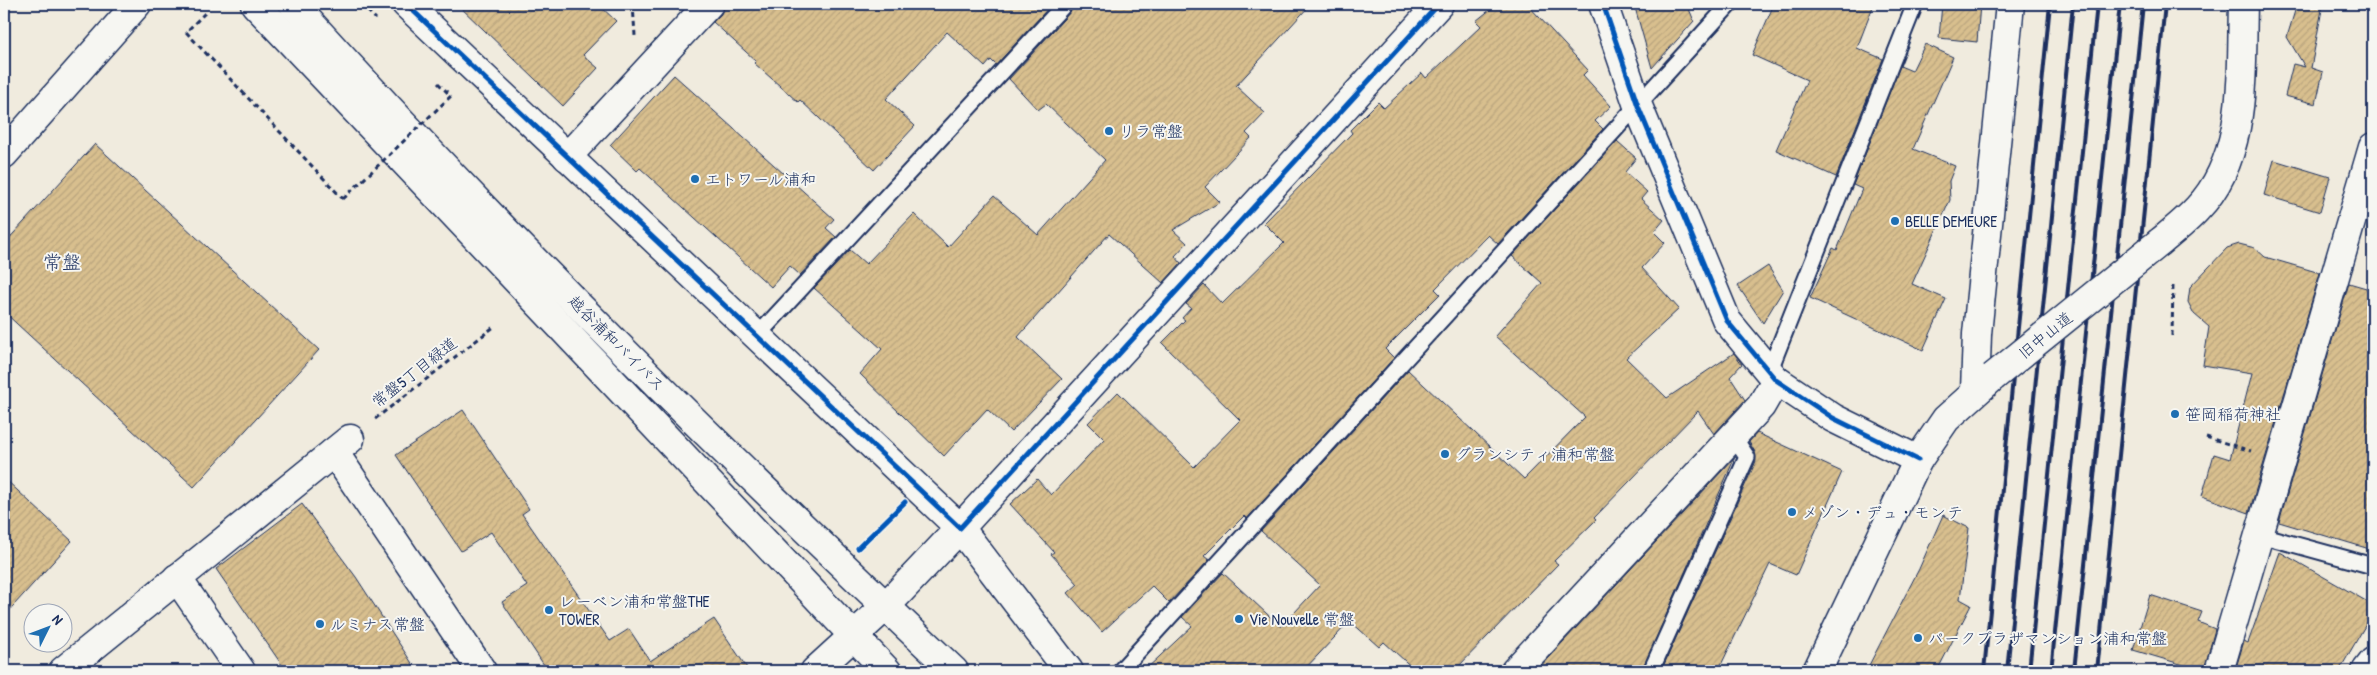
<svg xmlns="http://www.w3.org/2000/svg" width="2377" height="675" font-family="'Patrick Hand','Klee One',sans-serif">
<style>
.building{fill:url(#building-hatch);stroke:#1b2f5e}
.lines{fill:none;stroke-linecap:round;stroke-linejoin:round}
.lane-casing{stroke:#1b2f5e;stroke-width:19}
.street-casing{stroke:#1b2f5e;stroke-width:31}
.secondary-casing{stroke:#1b2f5e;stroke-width:31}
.primary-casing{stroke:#1b2f5e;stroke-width:31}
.highway-casing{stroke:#1b2f5e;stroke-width:31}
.path{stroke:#1b2f5e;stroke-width:3;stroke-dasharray:5 4;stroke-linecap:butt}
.lane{stroke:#f6f6f2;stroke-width:15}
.street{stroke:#f6f6f2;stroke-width:28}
.secondary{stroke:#f6f6f2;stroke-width:28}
.primary{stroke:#f6f6f2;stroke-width:28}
.highway{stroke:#f6f6f2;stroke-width:28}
.rail{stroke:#1b2f5e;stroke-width:4}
.primary-bridge-casing{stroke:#1b2f5e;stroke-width:31;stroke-linecap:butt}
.path-bridge{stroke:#1b2f5e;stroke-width:3;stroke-dasharray:5 4;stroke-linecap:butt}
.primary-bridge{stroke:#f6f6f2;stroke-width:28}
.cycleway-casing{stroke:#f6f6f2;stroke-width:8}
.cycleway{stroke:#0057b8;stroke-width:5}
.poi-dot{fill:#1f6fb2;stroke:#f6f6f2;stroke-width:2}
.labels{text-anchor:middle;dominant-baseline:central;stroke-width:4;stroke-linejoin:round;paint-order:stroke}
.poi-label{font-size:16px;fill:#1b2f5e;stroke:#f6f6f2;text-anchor:start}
.street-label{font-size:16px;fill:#1b2f5e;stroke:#f6f6f2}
.quarter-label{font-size:19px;fill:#1b2f5e;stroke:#f6f6f2}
</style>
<defs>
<pattern id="building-hatch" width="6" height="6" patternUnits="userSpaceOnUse" patternTransform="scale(1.25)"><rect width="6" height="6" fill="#d8bf8e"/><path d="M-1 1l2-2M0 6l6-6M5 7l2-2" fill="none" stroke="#b9a47d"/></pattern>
</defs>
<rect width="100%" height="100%" fill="#f0ebde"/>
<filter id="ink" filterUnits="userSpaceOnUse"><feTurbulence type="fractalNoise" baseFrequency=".02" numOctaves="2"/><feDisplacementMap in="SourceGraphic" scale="10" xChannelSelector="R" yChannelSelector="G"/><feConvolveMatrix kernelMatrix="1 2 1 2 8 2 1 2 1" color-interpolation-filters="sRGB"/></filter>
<g filter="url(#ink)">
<g class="building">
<path d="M457 4H598L616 21 583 55 598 68 563 106Z"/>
<path d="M725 4H1052L996 65 991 60 985 67 947 32 886 99 915 126 874 170 800 100 798 102 754 63 756 61 713 22 721 14Z"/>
<path d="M1074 4H1311L1236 86 1265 113 1246 133 1251 138 1205 187 1220 202 1173 230 1187 243 1175 256 1181 263 1163 283 1109 234 1018 337 1062 379 1011 432 987 409 944 456 860 374 882 349 814 288 850 250 866 264 914 214 948 247 994 196 1038 235 1105 160 1046 104 1038 110 1009 79 1072 10Z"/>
<path d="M1497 4H1527L1588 70 1583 75 1611 106 1595 121 1603 129 1498 244 1488 235 1435 289 1440 294 1385 349 1394 358 1247 519 1244 516 1204 556 1209 560 1169 603 1152 586 1102 632 1068 593 1078 584 1051 554 1054 552 1010 504 1037 479 1051 495 1104 439 1088 423 1118 392 1194 467 1240 420 1162 343 1185 320 1182 318 1191 308 1186 304 1204 285 1222 304 1284 243 1264 223 1352 133 1350 130 1378 102 1384 108 1422 73 1426 78 1481 26 1476 21Z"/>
<path d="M1634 4H1687L1694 21 1652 68Z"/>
<path d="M1774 4H1874L1857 48 1883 59 1836 177 1776 150 1807 80 1752 55Z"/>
<path d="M1942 4H1980L1977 42 1939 38Z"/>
<path d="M2297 4H2323L2311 68 2323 72 2316 104 2285 96 2293 64 2305 67 2287 37Z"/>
<path d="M1925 44 1953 57 1913 149 1955 166 1949 181 1950 200 1912 284 1946 299 1923 350 1810 298 1833 248 1837 250 1862 189 1853 185 1900 66 1912 71Z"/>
<path d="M674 75 834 219 826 228 836 237 800 275 790 266 771 287 640 168 637 171 610 145Z"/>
<path d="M1617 141 1636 158 1625 172 1647 192 1641 199 1664 220 1654 232 1665 243 1642 268 1679 309 1626 358 1667 398 1734 353 1742 364 1730 377 1745 400 1714 434 1698 411 1594 518 1596 520 1554 561 1558 564 1454 671H1416L1384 642 1379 647 1350 621 1303 671H1144L1192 626 1182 617 1223 573 1281 627 1320 585 1261 531 1408 370 1524 479 1585 417 1495 336 1542 283 1512 256Z"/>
<path d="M95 144 319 350 194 487 4 312V244Z"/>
<path d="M2274 160 2330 177 2320 212 2264 195Z"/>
<path d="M2239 244 2255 248 2265 257 2320 273 2249 513 2202 496 2214 454 2230 459 2252 373 2203 365 2209 327 2194 314 2188 302 2190 287 2227 248Z"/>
<path d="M1768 266 1783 290 1763 323 1738 286Z"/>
<path d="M2349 283 2373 290V550L2279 522Z"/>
<path d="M463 410 529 509 522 514 610 641 629 629 650 661 714 619 749 671H548L502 602 527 586 491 532 461 551 396 455Z"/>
<path d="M1757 433 1842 472 1796 575 1770 564 1718 671H1661L1756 461 1755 452 1749 442Z"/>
<path d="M1735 457 1642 671H1536Z"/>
<path d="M4 478 72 541 4 616Z"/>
<path d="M302 504 356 577 417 671H286L216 569Z"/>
<path d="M1943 515 1969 528 1960 599 1971 605 1937 671H1866L1919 569Z"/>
<path d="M2280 552 2373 605V612L2339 671H2235L2244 641 2248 643Z"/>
<path d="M2150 595 2202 612 2198 622 2215 629 2204 671 2133 650Z"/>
</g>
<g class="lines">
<defs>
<g id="lane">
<path d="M757 336 1065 4"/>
<path d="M1769 372 1915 4"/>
<path d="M2260 535 2373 566"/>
<path d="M1120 671 1730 4"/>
<path d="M1651 671 1747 457 1733 436"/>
</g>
<g id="street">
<path d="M406 4 960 528 1439 4"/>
<path d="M4 154 137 4"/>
<path d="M567 157 709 4"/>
<path d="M1975 391 1977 334 2010 4"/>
<path d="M334 452 482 671"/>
<path d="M177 578 241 671"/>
<path d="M63 671 350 439"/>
<path d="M815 671 885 607 960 528 1069 671"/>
<path d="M1515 671 1761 406 1776 380"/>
<path d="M2219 671 2373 147"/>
<path d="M2366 671 2373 662"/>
</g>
<path id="secondary" d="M1603 4 1638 106 1727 321 1776 380 1833 418 1918 460"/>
<g id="primary">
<path d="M2160 242C2172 232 2186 221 2197 209 2248 157 2241 71 2243 4"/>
<path d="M1817 671 1918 460 1946 419 1993 377"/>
</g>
<g id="highway">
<path d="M255 4 887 671"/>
<path d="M293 4C503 236 726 456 954 671"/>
</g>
</defs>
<use href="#lane" class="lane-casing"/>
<use href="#street" class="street-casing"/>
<use href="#secondary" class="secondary-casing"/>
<use href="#primary" class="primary-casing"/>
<use href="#highway" class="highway-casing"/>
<g class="path">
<path d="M361 4 376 19"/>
<path d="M633 4 635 36"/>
<path d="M205 13 186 32 343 199"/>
<path d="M438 83 451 96"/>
<path d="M2172 336 2173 284"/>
<path d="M375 419 495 326"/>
<path d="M2206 437 2251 451"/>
</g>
<use href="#lane" class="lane"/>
<use href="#street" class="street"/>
<use href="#secondary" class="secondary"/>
<use href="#primary" class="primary"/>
<use href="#highway" class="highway"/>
<g class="rail">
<path d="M1984 671 2050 4"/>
<path d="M2007 671 2073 4"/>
<path d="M2029 671 2097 4"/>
<path d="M2051 671 2120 4"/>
<path d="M2074 671 2143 4"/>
<path d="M2097 671 2165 4"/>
</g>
<defs>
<path id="primary-bridge" d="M1993 377 2160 242"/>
</defs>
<use href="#primary-bridge" class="primary-bridge-casing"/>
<path class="path-bridge" d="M343 199 451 96"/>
<use href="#primary-bridge" class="primary-bridge"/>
<defs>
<g id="cycleway">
<path d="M406 4 960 528 1439 4"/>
<path d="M1603 4 1638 106 1727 321 1776 380 1833 418 1918 460"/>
<path d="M858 548 905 502"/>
</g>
</defs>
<use href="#cycleway" class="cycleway-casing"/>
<use href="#cycleway" class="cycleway"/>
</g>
</g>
<g class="poi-dot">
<circle cx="1109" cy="131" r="5"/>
<circle cx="695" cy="179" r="5"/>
<circle cx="1895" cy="221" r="5"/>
<circle cx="2175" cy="414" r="5"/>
<circle cx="1445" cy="454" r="5"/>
<circle cx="1792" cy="512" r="5"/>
<circle cx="549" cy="610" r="5"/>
<circle cx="1239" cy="619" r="5"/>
<circle cx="320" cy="624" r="5"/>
<circle cx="1918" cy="638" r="5"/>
</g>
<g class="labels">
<g class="poi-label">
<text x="1119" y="131">リラ常盤</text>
<text x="705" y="179">エトワール浦和</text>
<text x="1905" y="221">BELLE DEMEURE</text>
<text x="2185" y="414">笹岡稲荷神社</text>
<text x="1455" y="454">グランシティ浦和常盤</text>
<text x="1802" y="512">メゾン・デュ・モンテ</text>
<text x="559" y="601">レーベン浦和常盤THE<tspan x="559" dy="18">TOWER</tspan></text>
<text x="1249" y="619">Vie Nouvelle 常盤</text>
<text x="330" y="624">ルミナス常盤</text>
<text x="1928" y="638">パークプラザマンション浦和常盤</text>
</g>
<g class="street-label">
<text transform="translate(2045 335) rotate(-39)">旧中山道</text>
<text transform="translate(617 343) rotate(45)">越谷浦和バイパス</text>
<text transform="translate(414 372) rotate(-38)">常盤5丁目緑道</text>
</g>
<g class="quarter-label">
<text x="62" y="262">常盤</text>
</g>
</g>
<rect width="2377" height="675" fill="none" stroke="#f6f6f2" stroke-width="20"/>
<rect x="10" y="10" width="2357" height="655" fill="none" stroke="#1b2f5e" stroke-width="2" filter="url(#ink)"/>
<g transform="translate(48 628) rotate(48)"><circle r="24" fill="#f6f6f2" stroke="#9ea6b7"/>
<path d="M0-4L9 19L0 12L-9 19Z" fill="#1f6fb2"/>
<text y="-8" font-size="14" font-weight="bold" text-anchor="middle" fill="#1b2f5e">N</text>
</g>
</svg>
